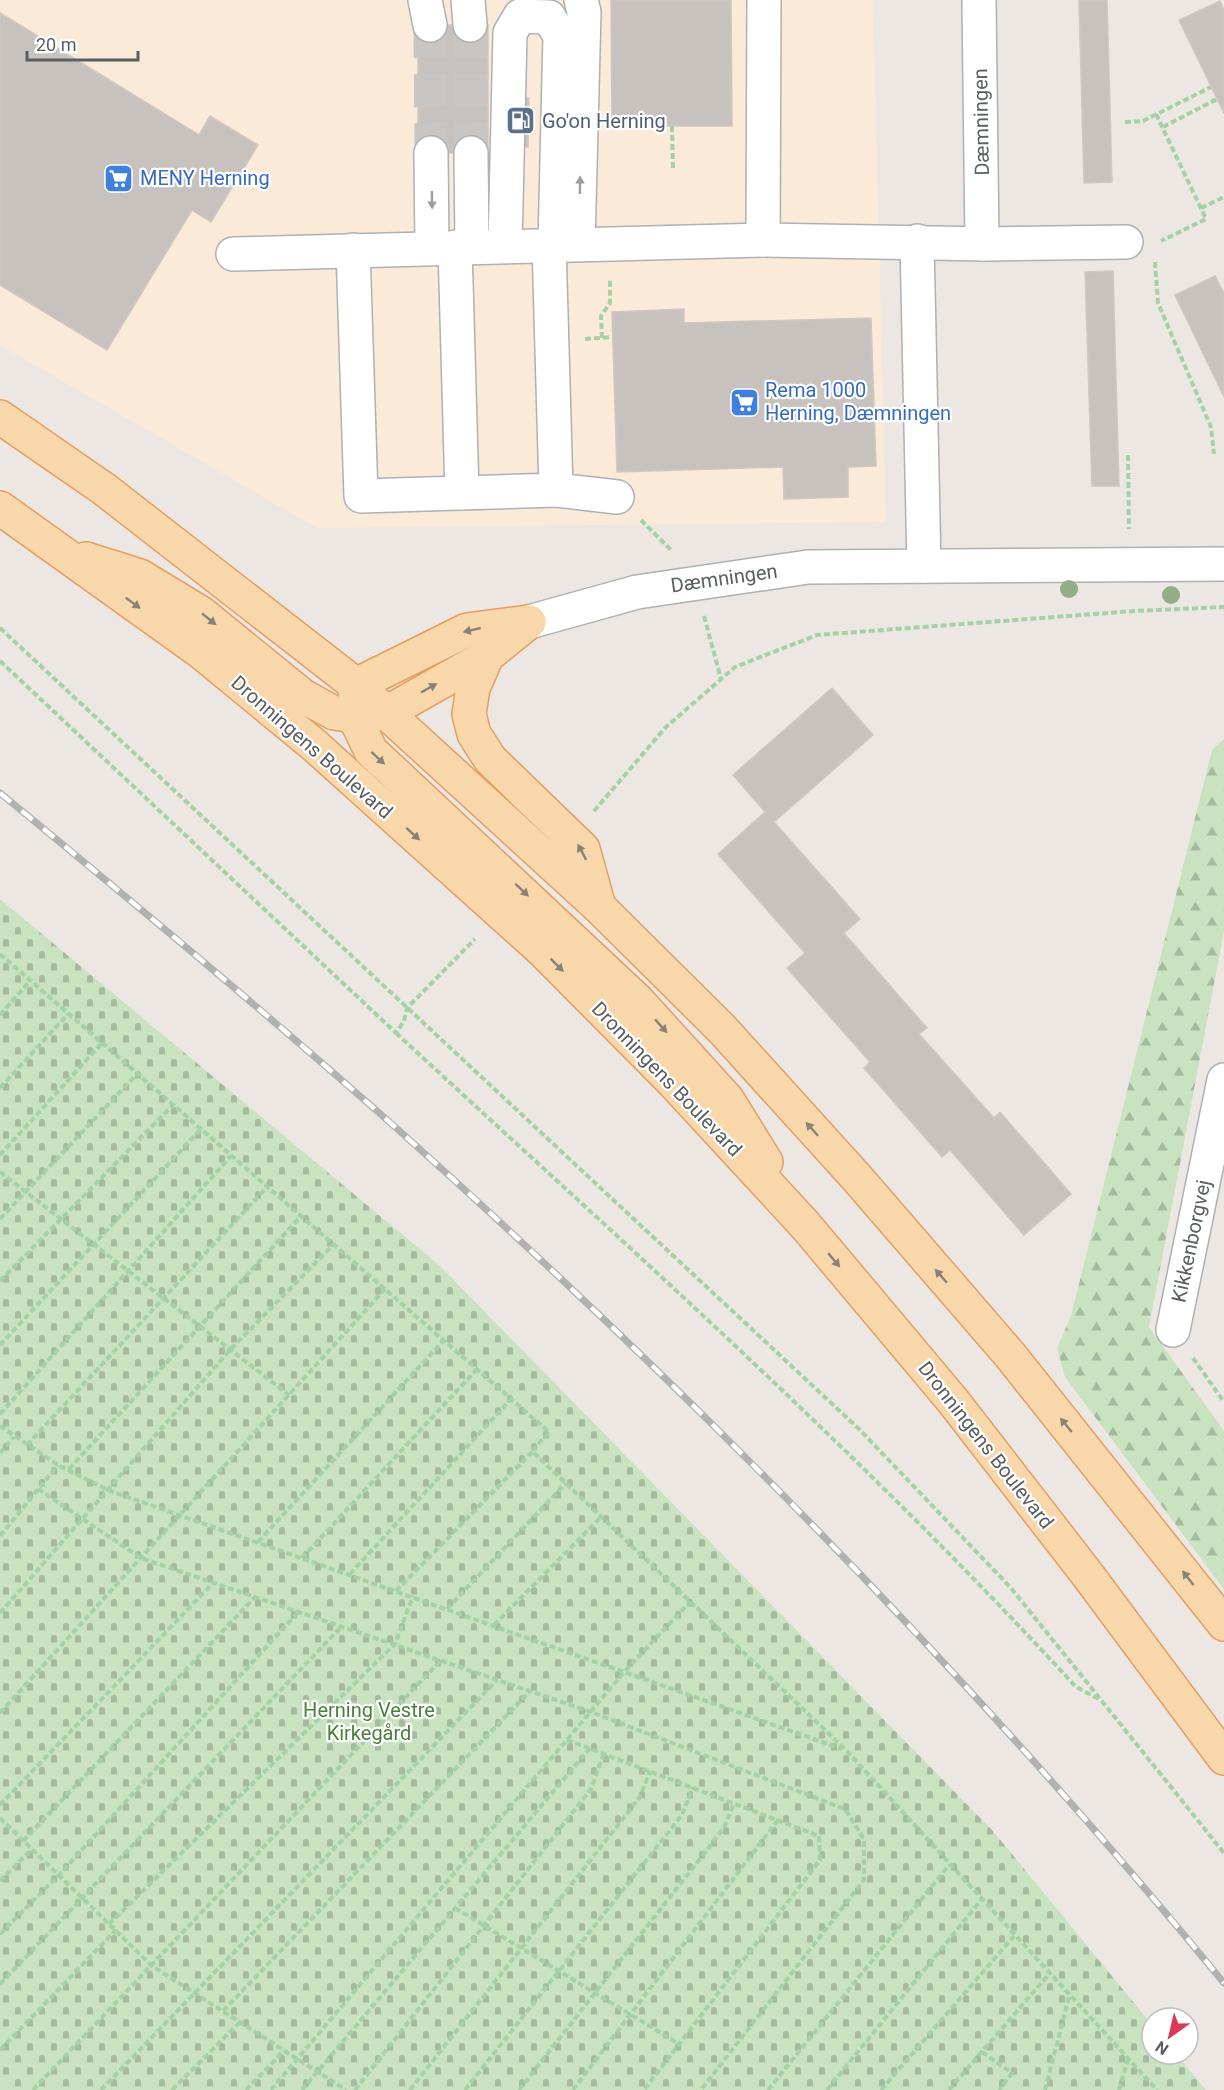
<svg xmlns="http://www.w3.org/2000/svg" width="1224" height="2090" font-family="Roboto,sans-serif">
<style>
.commercial{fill:#fbead8}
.forest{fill:url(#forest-firs)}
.cemetery{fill:url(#cemetery-stones)}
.building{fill:#c7c2be;stroke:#d0c7c1;stroke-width:1.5}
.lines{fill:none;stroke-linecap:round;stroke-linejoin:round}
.minor-tunnel{stroke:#c8c5c2;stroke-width:33;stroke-dasharray:33 16;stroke-linecap:butt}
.minor-casing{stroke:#adb1b3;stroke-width:36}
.major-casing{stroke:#e59e62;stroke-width:36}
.path{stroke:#a4d2a4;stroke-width:4;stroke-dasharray:6 3;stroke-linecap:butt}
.minor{stroke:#fff;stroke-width:33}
.major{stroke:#f8d7ab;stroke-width:33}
.rail-casing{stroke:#b0b1b1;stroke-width:7}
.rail{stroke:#fff;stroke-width:4.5;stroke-dasharray:14;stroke-linecap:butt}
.tree{fill:#93ae86}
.oneway{fill:#9c9fa0}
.oneway2{fill:#898377}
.labels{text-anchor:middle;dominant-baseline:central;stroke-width:4.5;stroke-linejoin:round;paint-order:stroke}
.service-label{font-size:20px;fill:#4e5e75;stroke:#fff;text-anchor:start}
.street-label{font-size:20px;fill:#5a5f61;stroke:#fff}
.shop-label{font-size:20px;fill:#366cbe;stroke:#fff;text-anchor:start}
.park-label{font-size:20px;fill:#4a803b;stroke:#fff}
</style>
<defs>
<pattern id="forest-firs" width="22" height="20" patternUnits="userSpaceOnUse" patternTransform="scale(1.5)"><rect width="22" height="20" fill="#c9e2c0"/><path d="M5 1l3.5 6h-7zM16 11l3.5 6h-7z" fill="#a6ba9f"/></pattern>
<pattern id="cemetery-stones" width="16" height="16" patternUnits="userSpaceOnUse" patternTransform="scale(1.5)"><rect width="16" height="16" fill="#c9e2c0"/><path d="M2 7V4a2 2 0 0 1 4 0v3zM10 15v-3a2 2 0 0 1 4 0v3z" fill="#a6ba9f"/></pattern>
</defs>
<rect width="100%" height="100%" fill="#ece7e2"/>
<path class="commercial" d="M0 0H873L886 522 317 528 0 345Z"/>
<path class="forest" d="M1224 739V931L1149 1327 1224 1431V1589L1065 1377 1057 1348 1071 1316 1212 750Z"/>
<path class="cemetery" d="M0 899 440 1266 993 1831 1152 2025V2054H1176L1206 2090H0Z"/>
<g class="building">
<path d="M611 0H731L732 126H612Z"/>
<path d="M1079 0H1107L1112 182 1084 183Z"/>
<path d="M1220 1 1224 10V113L1179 20Z"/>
<path d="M0 13 199 135 210 116 258 145 211 222 192 210 107 350 0 285Z"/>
<rect x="418" y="25" width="70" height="128"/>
<path d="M518 98H529L528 147H517Z"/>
<path d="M1113 271 1119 486H1092L1085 272Z"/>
<path d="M1215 276 1224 293V397L1175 295Z"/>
<path d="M684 309V323L871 318 876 466 848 467V497L784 499 783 467 617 472 612 312Z"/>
<path d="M832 688 873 735 774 822 860 919 844 933 927 1028 919 1034 994 1118 1000 1112 1071 1194 1024 1235 950 1150 942 1157 864 1068 870 1062 787 968 805 953 718 854 765 812 733 775Z"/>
</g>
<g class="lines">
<g class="minor-tunnel">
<path d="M430 25 431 153"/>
<path d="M470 25 471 153"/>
</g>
<defs>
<g id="minor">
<path d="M425 0 430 25"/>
<path d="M468 0 470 25"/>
<path d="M979 0 982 244"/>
<path d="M431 153 432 248"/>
<path d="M471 153 472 247"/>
<path d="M763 240 764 0"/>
<path d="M917 241 924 566"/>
<path d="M578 244 584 12 581 0"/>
<path d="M505 246 510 33 520 16 549 17 560 36 555 244"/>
<path d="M455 247 462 493"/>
<path d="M353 250 361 496 556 490 549 244"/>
<path d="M233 254 763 240 988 244 1126 242"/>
<path d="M556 490 617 497"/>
<path d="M529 622 637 592 808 567 1224 564"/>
<path d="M1173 1330 1224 1080"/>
</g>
<g id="major">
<path d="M0 417 104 489 356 685 599 907 722 1029 857 1178 1010 1355 1224 1624"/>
<path d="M0 508 201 652 314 745 542 950 674 1083 806 1226 953 1401 1087 1574 1224 1758"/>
<path d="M86 559 140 576 201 613 303 696 334 713 354 716 386 713 487 656 529 622"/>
<path d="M529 622 467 630 356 685 354 716 371 751 638 1001 727 1099 766 1162"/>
<path d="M487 656 473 688 469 714 474 734 490 759 583 849 599 907"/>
</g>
</defs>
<use href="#minor" class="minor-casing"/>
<use href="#major" class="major-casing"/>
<g class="path">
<path d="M1156 114 1206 219 1161 241"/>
<path d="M1125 122 1143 121 1211 87"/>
<path d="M672 126 673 170"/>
<path d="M1163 127 1217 99"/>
<path d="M1201 208 1224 197"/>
<path d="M1155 262 1158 303 1211 427 1214 454"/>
<path d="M602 338 601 316 610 303V280"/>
<path d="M585 339 612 337"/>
<path d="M1128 455 1129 529"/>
<path d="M641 520 672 551"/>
<path d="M704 616 721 679"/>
<path d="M0 628 859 1429 1011 1588 1224 1853"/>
<path d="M0 661 396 1033 404 1021 407 1008 475 939"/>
<path d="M594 811 666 727 735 667 817 635 1134 611 1224 607"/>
<path d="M0 954 549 1432 532 1451 846 1750 1157 2090"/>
<path d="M0 1015 30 981"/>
<path d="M396 1033C627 1246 863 1455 1076 1687L1099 1699"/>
<path d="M0 1088 68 1014"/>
<path d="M0 1155 102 1043"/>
<path d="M0 1172 289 1395"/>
<path d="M0 1219 137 1074"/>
<path d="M0 1281 173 1105"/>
<path d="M0 1345 201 1129"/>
<path d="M1193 1358 1224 1402"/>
<path d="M0 1414 231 1156"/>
<path d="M0 1426 58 1465 108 1490 842 1749"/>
<path d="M27 1445 267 1187"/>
<path d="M0 1453 14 1437"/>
<path d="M69 1469 301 1216"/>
<path d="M38 1489 141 1558 591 1712 845 1809 864 1839V1880L701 2090"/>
<path d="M0 1536 58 1465"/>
<path d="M258 1542 444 1340"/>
<path d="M302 1558 477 1369"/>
<path d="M350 1574 511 1399"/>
<path d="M396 1591 532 1452"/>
<path d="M447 1609 566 1483"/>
<path d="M0 1613 230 1350 333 1245"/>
<path d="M494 1625 601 1517"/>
<path d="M0 1713 385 1289"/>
<path d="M567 1740 819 1836 820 1860 644 2090"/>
<path d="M0 1805 214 1582"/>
<path d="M0 1818 152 1966 346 2090"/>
<path d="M23 1841 256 1596"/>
<path d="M0 1881 32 1849"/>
<path d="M455 1908 679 2044"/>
<path d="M109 1924 395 1644 413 1596"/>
<path d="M0 1934 59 1875 299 1611"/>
<path d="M0 1984 342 1626"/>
<path d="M223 2011 530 1691"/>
<path d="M0 2050 116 1930"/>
<path d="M982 2052 1012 2073 999 2090"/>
<path d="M33 2090 441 1660"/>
<path d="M101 2090 497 1680"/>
<path d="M172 2090 240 2022"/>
<path d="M246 2090 284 2051"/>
<path d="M271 2090 625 1671 690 1602"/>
<path d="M302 2090 590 1748"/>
<path d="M355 2090 591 1789 604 1753"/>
<path d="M410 2090 640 1797 650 1771"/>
<path d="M465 2090 682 1815 693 1787"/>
<path d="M519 2090 724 1828 734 1803"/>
<path d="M573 2090 778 1820"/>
<path d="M768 2090 949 1865"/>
<path d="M827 2090 981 1900"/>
<path d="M881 2090 1014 1936"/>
<path d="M949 2090 1049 1974"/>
<path d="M1045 2090 1069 1997"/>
<path d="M1119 2090 1128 2059"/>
</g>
<use href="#minor" class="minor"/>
<use href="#major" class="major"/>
<defs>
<path id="rail" d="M0 793C133 902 265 1012 394 1126 690 1390 972 1676 1224 1983"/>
</defs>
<use href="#rail" class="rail-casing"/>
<use href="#rail" class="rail"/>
</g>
<g class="tree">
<circle cx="1069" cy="589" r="9"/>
<circle cx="1171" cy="595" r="9"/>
</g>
<defs><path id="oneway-solid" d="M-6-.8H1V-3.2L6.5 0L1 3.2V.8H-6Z" transform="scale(1.5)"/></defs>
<g class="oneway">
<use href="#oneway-solid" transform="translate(580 185) rotate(-89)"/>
<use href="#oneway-solid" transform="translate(432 200) rotate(89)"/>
</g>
<g class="oneway2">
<use href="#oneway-solid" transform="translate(133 603) rotate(36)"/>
<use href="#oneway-solid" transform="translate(209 619) rotate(39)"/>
<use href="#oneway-solid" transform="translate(472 630) rotate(167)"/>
<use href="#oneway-solid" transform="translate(429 688) rotate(-29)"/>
<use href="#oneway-solid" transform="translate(378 758) rotate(43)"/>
<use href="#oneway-solid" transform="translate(413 834) rotate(42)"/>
<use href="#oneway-solid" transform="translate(582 852) rotate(-118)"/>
<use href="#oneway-solid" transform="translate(522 890) rotate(43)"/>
<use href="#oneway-solid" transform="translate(557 965) rotate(45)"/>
<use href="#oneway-solid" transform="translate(661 1026) rotate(48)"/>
<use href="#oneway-solid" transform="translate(812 1129) rotate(-132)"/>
<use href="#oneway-solid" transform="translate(834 1260) rotate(50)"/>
<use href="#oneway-solid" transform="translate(941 1276) rotate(-131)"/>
<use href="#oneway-solid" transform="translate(1066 1425) rotate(-129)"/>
<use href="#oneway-solid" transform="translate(1188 1578) rotate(-128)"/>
</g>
<defs>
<symbol id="fuel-square" viewBox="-11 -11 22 22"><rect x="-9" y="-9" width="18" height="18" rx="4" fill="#5c6f8a" stroke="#fff"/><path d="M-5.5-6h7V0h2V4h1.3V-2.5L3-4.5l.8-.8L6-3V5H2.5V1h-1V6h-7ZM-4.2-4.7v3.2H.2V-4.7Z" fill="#fff"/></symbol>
<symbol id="supermarket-square" viewBox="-11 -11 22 22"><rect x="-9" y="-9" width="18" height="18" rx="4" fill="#3f7fe0" stroke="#fff"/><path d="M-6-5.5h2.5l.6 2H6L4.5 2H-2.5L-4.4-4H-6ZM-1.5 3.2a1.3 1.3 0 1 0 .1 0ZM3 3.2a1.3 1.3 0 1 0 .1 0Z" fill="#fff"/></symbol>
</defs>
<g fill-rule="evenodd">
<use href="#fuel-square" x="504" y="104" width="33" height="33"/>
<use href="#supermarket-square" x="102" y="162" width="33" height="33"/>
<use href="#supermarket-square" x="728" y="386" width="33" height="33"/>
</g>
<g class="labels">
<g class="service-label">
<text x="542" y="121">Go'on Herning</text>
</g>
<g class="street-label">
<text transform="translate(981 122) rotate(-91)">Dæmningen</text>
<text transform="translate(724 578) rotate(-8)">Dæmningen</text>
<text transform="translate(312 747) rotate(41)">Dronningens Boulevard</text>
<text transform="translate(667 1079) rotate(46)">Dronningens Boulevard</text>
<text transform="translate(1191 1241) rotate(-78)">Kikkenborgvej</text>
<text transform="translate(986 1445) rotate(52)">Dronningens Boulevard</text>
</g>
<g class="shop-label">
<text x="140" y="178">MENY Herning</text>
<text x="765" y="390">Rema 1000<tspan x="765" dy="23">Herning, Dæmningen</tspan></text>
</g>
<g class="park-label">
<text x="369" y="1710">Herning Vestre<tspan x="369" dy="23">Kirkegård</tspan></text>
</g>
</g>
<g transform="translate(1170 2036) rotate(214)"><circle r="28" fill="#ffffff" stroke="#bdbfc0" stroke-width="1.5"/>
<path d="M0-4.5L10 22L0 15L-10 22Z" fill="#da3a57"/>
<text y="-9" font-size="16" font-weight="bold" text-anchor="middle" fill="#5a5f61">N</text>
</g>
<path d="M27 51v9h111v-9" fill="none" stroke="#5a5f61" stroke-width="3"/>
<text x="36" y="51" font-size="18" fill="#5a5f61" stroke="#ffffff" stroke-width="4.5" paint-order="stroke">20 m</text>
</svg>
